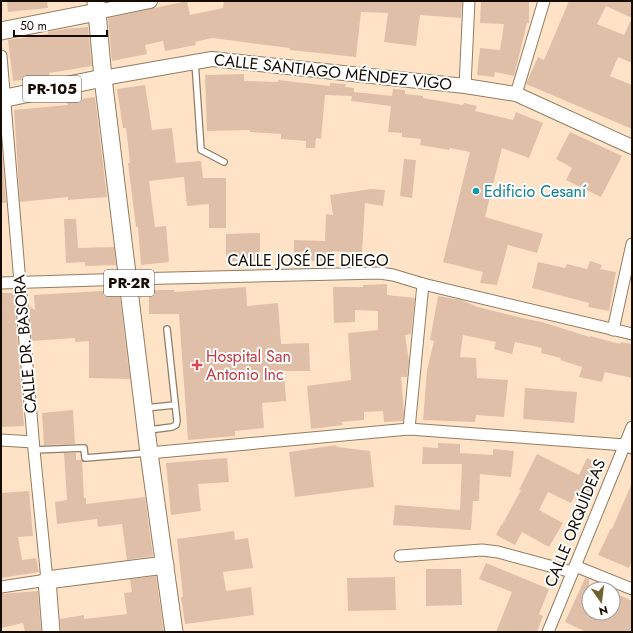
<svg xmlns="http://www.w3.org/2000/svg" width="633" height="633" font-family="Jost,sans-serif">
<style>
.building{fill:#e0bfa9;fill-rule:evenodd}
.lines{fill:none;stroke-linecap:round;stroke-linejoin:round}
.service-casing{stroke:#947b61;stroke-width:8}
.minor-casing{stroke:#947b61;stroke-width:13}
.tertiary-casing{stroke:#947b61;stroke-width:16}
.primary-casing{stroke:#947b61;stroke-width:19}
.service{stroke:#fff;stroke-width:5.5}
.minor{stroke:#fff;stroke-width:11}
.tertiary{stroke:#fff;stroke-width:14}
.primary{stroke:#fff;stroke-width:17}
.culture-dot{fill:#0f9aa8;stroke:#fff;stroke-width:1.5}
.health-dot{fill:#e0444e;stroke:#fff;stroke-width:1.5}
.labels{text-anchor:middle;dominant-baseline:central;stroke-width:4;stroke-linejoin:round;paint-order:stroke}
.shield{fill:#fff;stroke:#5a544f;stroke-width:1}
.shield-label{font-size:15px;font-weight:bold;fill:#140b03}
.street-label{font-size:16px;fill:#140b03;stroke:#fff}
.culture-label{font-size:16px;fill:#0d838f;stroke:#fff;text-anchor:start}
.health-label{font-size:16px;fill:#be3a42;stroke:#fff;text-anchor:start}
</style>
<rect width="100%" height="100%" fill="#ffe3c6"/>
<g class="building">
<path d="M7 1H47L48 8 8 12Z"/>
<path d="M187 1 190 15 223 8 224 1H462L461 18 420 15 416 46 384 42 388 13 361 12 356 57 290 50V48L212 38 195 42 196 45 165 51 163 41 145 45 147 54 112 61 108 18Z"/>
<path d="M481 1H529V23H527L514 76 495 72 494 77 477 75 480 48 500 50 504 24 480 23Z"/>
<path d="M569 1H632V63L618 57 610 76 632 85V129L526 84 538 57 544 60ZM606 6 632 18 624 35 597 24Z"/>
<path d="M88 27 92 66 49 73 50 77 13 81 8 40 48 34V32L65 29Z"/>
<path d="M244 74V81L278 82V80L330 86V83L346 84 345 87 354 88V92L392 96 393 89 405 90V94L423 96V98L463 105 464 103 477 106 475 111 513 120 516 112 543 123 529 158 502 148 485 217 543 234 537 253 508 245 497 285 480 283 483 272 443 262 470 152 450 148 449 150 420 145 421 139 402 137V133L388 132 391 106 351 101 352 96 325 95 321 139 316 138 315 148H306V141L281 139V134L250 132V130L207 131 205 75Z"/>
<path d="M145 85 152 130 172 128 176 163 201 161 203 178H226V228H209V204L187 206 184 177 149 181 155 227 166 226 169 262 141 265 138 227H136L128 163H130L126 128H123L117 89Z"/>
<path d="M95 97 107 197 68 200V197L20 202 14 110 68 105 67 101Z"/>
<path d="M570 132 622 156 601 197 566 180 572 168 556 159Z"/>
<path d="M1 140 6 203H1Z"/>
<path d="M404 159 416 160 412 198 400 196Z"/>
<path d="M371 189 385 190 383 206 365 203 362 253 332 251V264H322V261H294V240L325 241 326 214 333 215 330 195Z"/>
<path d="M64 219H76L78 248 114 247 116 265 85 266V262L66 263Z"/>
<path d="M260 233V261H226V234Z"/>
<path d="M590 261 602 265 600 269 616 272 609 311 588 307 589 303 532 288 538 262 565 268 567 264 587 269Z"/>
<path d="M387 284V295L415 298 411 334 405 335 409 361 407 377H401L404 413 403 421 384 422 383 411 364 412V420L341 422 343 425 311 429 307 386 351 380 348 333 378 330V311L355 310V322L334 323 333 287H363V285Z"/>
<path d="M246 287 247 306 278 303 281 344 309 343 310 371H284L286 401 262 403 264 428 235 431V436L188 440 179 314H149V290H174V292Z"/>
<path d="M119 290 130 379 89 378V341L75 342V338L32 341 29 306 35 310 34 295Z"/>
<path d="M1 293H11L14 295 24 426 1 427Z"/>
<path d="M438 296 461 300 478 307 526 319 542 322 590 337V336L620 344 621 342 632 344V378L605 372 602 382 579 377 582 367 560 360 561 358 541 353 542 348 515 342 512 354 494 349 496 342 463 335 460 357 476 358 477 378 508 380 504 417 476 415 475 422 423 420 427 370 434 341 430 340Z"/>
<path d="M525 388 577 392 574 423 523 419Z"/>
<path d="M73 410 75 444 44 445 42 413Z"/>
<path d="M438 443 460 444V453L493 455V449L514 451 511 477 480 474 479 501H473L471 530 393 525 395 505 460 510 462 464H422L423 447 438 448Z"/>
<path d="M336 445 337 447 370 451 374 487 295 497 289 452Z"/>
<path d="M64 453H76V460H82L84 498H86V504L145 497 153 556 127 560 122 524 98 527 97 519 57 524 55 502 67 500Z"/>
<path d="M537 454 579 475 587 458 602 465 588 496 577 491 571 503 548 492 539 510 563 523 549 547 522 532 515 545 496 535 501 525H502L521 490H519Z"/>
<path d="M227 458 229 482 198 484 201 511 171 515 166 463Z"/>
<path d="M632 483V561L629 568 598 555 611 528 612 529Z"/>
<path d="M29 491 33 536 18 537 22 560 36 558 39 572 1 578V493Z"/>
<path d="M234 531 235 540 248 538 253 568 223 572 226 591 251 587 254 615 185 624 181 597H183L177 539Z"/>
<path d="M486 563 549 589 539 614 543 616 537 632H496L512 592 479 579Z"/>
<path d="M426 569H461L462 605 426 606Z"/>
<path d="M156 576 164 632H61L60 619 84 615V619L127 614 124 593 132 592 130 579Z"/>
<path d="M395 577 396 610 348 611 347 578Z"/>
<path d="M585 578 589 579V613H613V592L632 601V627L630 632H586L565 622Z"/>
<path d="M38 591 41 632H25L23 623 1 628V594Z"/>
</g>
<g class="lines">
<defs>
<g id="service">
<path d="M195 62 201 150 224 162"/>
<path d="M145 408 175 405"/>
<path d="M149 430 172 427 176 425 177 421 167 329"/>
<path d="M34 450 84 448 85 458 147 453"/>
</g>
<g id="minor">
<path d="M1 56 34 450 47 580 1 587"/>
<path d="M465 86 469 1"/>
<path d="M516 94 544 1"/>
<path d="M1 283 129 279 380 273 393 275 423 284 632 334"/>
<path d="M613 330 632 244"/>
<path d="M409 429 423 284"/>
<path d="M1 440 33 442"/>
<path d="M149 453 409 429 625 445 632 448"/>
<path d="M400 556 482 550 498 552 572 572"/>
<path d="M575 566 632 589"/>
<path d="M548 632 632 427"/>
</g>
<g id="tertiary">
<path d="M97 12 150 1"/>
<path d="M103 78 212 59 465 86 516 94 632 147"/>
</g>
<g id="primary">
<path d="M96 1 103 78 149 453 174 632"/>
<path d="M1 31 97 12"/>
<path d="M1 99 103 78"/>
<path d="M51 632 47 580 165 565"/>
</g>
</defs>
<use href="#service" class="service-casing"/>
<use href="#minor" class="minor-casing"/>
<use href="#tertiary" class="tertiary-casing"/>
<use href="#primary" class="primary-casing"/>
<use href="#service" class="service"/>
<use href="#minor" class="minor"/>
<use href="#tertiary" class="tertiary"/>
<use href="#primary" class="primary"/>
</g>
<circle class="culture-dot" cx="476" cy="191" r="4"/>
<path class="health-dot" d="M195 359h4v4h4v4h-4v4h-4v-4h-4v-4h4z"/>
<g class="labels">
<g class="shield">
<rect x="23" y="76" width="58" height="26" rx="3"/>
<rect x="104" y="270" width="50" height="26" rx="3"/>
</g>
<g class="shield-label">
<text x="52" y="89">PR-105</text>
<text x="129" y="283">PR-2R</text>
</g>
<g class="street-label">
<text transform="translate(333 72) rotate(6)">CALLE SANTIAGO MÉNDEZ VIGO</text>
<text x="308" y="260">CALLE JOSÉ DE DIEGO</text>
<text transform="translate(25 344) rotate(-95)">CALLE DR. BASORA</text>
<text transform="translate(575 523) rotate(-68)">CALLE ORQUÍDEAS</text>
</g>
<g class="culture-label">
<text x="484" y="191">Edificio Cesaní</text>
</g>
<g class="health-label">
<text x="206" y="356">Hospital San<tspan x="206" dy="18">Antonio Inc</tspan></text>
</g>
</g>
<rect width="633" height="633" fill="none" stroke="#140b03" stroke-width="4"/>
<g transform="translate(601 601) rotate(166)"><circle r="19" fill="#ffffff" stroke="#a19d9a"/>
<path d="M0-3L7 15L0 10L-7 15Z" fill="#6d622f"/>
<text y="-6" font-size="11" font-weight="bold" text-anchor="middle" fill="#140b03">N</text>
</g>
<path d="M14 30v6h93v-6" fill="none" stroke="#140b03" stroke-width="2"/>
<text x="20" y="30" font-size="12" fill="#140b03" stroke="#ffffff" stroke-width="3" paint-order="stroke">50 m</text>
</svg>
